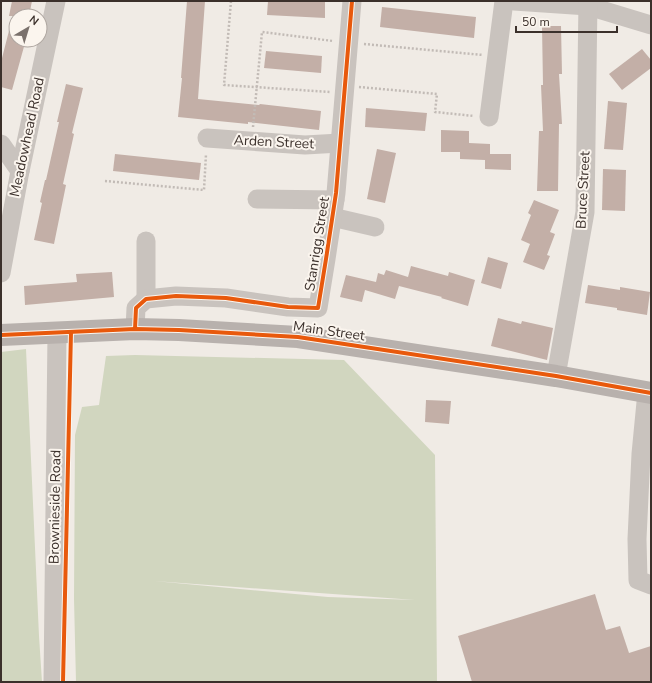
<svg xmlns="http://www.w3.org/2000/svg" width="652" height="683" font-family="'Nunito Sans',sans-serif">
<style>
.green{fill:#d1d6bf;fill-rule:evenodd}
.building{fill:#c3afa7}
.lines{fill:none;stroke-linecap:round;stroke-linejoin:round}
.path{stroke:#c2bbb6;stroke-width:2.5;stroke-dasharray:2 2;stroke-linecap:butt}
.minor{stroke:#c9c3be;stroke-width:19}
.major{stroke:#b8b1ad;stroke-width:22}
.cycleway-casing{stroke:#fbf5ee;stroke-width:6}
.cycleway{stroke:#e8590c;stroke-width:4}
.labels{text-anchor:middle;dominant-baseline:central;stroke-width:4;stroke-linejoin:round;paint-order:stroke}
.street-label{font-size:14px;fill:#3b302b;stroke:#fbf5ee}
</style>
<rect width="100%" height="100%" fill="#f0ebe5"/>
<g class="green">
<path d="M26 349 39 636 42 682H1V352Z"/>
<path d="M135 355 344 360 435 455 437 682H76L74 599 75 435 82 407 99 405 106 356ZM154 581 415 600 328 597Z"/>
</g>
<g class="building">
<path d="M12 1H32L29 16H9Z"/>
<path d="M187 1H205L198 99 259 105 260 104 321 111 319 130 248 122V124L178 117 182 78H181Z"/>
<path d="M268 1H325V18L267 15Z"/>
<path d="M382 7 476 17 474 38 380 27Z"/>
<path d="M12 19H16V40L25 43 12 90 1 87V62Z"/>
<path d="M542 26H561L562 74H559L562 124H559L558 191H537L539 131H543L541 85H543Z"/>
<path d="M642 49 651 60V68L622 90 609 74Z"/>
<path d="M266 51 322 56 321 73 264 68Z"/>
<path d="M66 84 83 88 72 133 74 134 63 184 66 185 54 244 34 240 42 203 40 202 45 180H46L59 122H57Z"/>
<path d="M608 101 627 103 623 150 604 149Z"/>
<path d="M366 108 427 113 425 131 365 127Z"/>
<path d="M441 130 469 131V143L490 144V154H511V170L485 169V160L460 159V152H441Z"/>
<path d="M377 149 396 153 385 203 367 199Z"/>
<path d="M115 154 201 163 199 180 113 171Z"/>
<path d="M603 169 626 170 625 211 602 210Z"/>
<path d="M534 200 559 210 550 232 555 234 547 255 550 256 544 270 523 262 530 244 521 240 531 215 528 213Z"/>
<path d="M488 257 508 263 501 289 481 283Z"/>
<path d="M411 266 448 276 449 272 475 280 468 306 441 298 442 297 399 286 395 299 365 290 362 302 340 297 346 275 376 282 378 273 384 275 386 270 408 277Z"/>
<path d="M112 272 114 297 25 305 24 286 77 282 76 274Z"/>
<path d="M588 285 620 290V287L650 292 647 315 617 310V308L585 303Z"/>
<path d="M498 318 521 324 522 321 553 328 547 360 491 346Z"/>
<path d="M426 400 451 401 449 424 425 422Z"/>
<path d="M595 594 606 630 620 626 629 653 651 646V682H472L458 636Z"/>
</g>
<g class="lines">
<g class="path">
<path d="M231 1 224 85 330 92"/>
<path d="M364 44 483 55"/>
<path d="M359 87 437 94 435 112 474 116"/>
<path d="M253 127 262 32 333 41"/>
<path d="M105 181 204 190 206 154"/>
</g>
<g class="minor">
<path d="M514 1 588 6 651 25"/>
<path d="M489 117 504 1"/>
<path d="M207 138 305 145 340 143"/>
<path d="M1 144 20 171"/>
<path d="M257 199 335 200"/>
<path d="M332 217 375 227"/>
<path d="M1 273 20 171 56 1"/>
<path d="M146 299V241"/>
<path d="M135 329 136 308 146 299 176 296 226 298 288 307 318 308 326 259 336 193 352 1"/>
<path d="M556 376 585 212 588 1"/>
<path d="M647 392 641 454 637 539 638 580 651 585"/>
<path d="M53 682 57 333"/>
</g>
<path class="major" d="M1 335 135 329 179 330 298 337 556 376 651 393"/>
<defs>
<g id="cycleway">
<path d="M135 329 136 308 146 299 176 296 226 298 288 307 318 308 326 259 336 193 352 1"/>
<path d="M1 335 135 329 179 330 298 337 556 376 651 393"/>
<path d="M63 682 71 332"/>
</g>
</defs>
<use href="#cycleway" class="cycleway-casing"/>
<use href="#cycleway" class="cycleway"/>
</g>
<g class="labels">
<g class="street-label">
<text transform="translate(27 137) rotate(-78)">Meadowhead Road</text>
<text transform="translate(274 142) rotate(3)">Arden Street</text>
<text transform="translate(583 190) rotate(-87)">Bruce Street</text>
<text transform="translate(317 244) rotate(-81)">Stanrigg Street</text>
<text transform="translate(329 331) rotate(8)">Main Street</text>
<text transform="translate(55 507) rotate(-89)">Brownieside Road</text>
</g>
</g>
<rect width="652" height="683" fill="none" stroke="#3b302b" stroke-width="4"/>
<g transform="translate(28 28) rotate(38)"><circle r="19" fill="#fbf5ee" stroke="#aea6a0"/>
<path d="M0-3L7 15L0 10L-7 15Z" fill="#7a716c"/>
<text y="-6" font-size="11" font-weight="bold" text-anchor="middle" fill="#3b302b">N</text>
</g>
<path d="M516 26v6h101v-6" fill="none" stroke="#3b302b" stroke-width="2"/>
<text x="522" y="26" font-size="12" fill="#3b302b" stroke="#fbf5ee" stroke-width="3" paint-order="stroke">50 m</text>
</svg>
